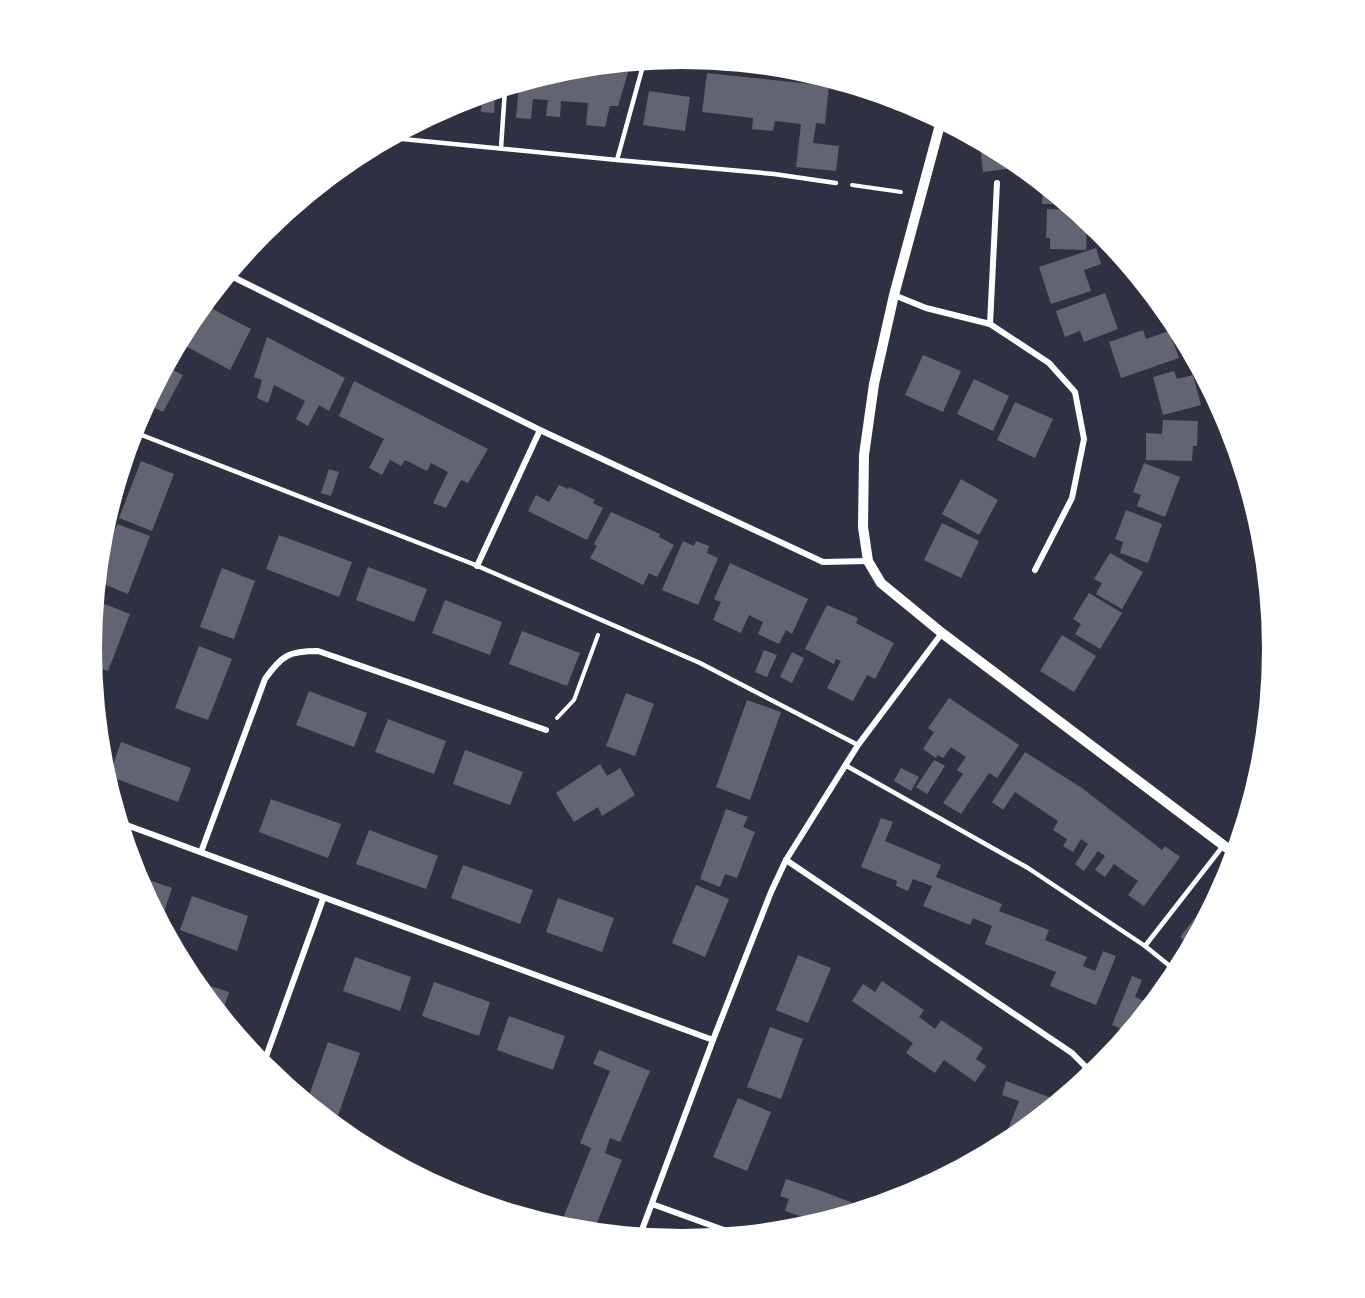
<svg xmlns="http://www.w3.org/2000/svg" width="1365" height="1298" font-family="'Roboto Condensed',sans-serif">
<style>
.building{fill:#626471}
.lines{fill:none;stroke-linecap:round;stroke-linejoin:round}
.path{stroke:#fff;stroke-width:4}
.service{stroke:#fff;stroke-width:4.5}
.minor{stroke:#fff;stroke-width:6}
.tertiary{stroke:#fff;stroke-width:10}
</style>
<rect width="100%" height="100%" fill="#2d3142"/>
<g class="building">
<path d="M602 66 629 69 618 106H610L605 127 586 125 588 103 561 101 560 117 546 116 548 100 533 99 531 119 516 118 519 85 568 70Z"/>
<path d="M707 73 829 86 825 124 816 123 813 143 839 146 836 171 796 167 801 124 775 121 773 131 752 129 753 118 702 112Z"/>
<path d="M649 91 690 97 685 131 643 125Z"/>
<path d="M495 92 494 113 481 112 482 96Z"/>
<path d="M987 145 1006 156 1007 169 983 172 980 146Z"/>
<path d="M1048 188 1067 204H1042L1043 189Z"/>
<path d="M1047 209 1073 210 1087 221 1086 250 1050 249V238H1046Z"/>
<path d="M1096 248 1101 264 1084 270 1091 291 1051 304 1039 267Z"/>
<path d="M1105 293 1118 329 1084 342 1080 331 1065 337 1056 311Z"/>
<path d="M205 305 251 329 230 370 180 343 192 321Z"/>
<path d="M1143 330 1146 339 1169 331 1179 358 1121 378 1109 342Z"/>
<path d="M267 337 345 378 329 411 319 405 308 426 296 419 305 401 274 385 268 403 257 398 262 380 254 377Z"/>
<path d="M923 355 961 371 943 412 905 395Z"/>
<path d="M167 367 183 375 163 412 147 404Z"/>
<path d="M1174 371 1177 379 1193 375 1201 405 1163 415 1153 377Z"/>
<path d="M974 379 1009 396 993 431 957 414Z"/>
<path d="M354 381 488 449 468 483 461 480 446 508 433 503 448 472 431 463 427 471 405 460 401 466 390 460 382 475 369 468 384 439 339 416Z"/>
<path d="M1015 402 1053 419 1035 458 997 440Z"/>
<path d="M1163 420 1198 421 1197 446H1193L1192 461 1146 460V433L1162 434Z"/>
<path d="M141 461 174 474 152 531 119 518Z"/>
<path d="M1144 463 1180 477 1165 517 1137 506 1141 495 1133 492Z"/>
<path d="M329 469 339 472 331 496 321 493Z"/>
<path d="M961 479 998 500 979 535 942 514Z"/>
<path d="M559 485 568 489 569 487 595 500 593 503 603 508 587 540 528 511 536 495 549 502Z"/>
<path d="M1126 510 1162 524 1148 563 1120 553 1123 542 1115 539Z"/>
<path d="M611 512 660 534 659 537 674 545 657 577 649 573 643 585 590 558 597 546 594 544Z"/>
<path d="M942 523 979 541 961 578 924 560Z"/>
<path d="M117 524 150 536 128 594 99 582 100 566Z"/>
<path d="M279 535 352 562 339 597 266 569Z"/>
<path d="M683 541 694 546 696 541 709 546 707 553 718 558 698 605 662 590Z"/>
<path d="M1110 553 1143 572 1122 609 1096 594 1102 583 1094 579Z"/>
<path d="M730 563 808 599 792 634 786 630 779 644 758 634 763 622 749 615 741 633 713 620 721 602 714 599Z"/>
<path d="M368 567 427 589 414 622 356 600Z"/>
<path d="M222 568 255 581 234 639 200 627Z"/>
<path d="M1089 593 1122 613 1100 649 1075 634 1081 624 1073 619Z"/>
<path d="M445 600 502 622 490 655 432 633Z"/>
<path d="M97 601 130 614 108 671 94 666 92 649Z"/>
<path d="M827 605 858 618 856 623 894 643 875 679 867 675 853 701 827 688 841 661 836 659 834 664 805 649Z"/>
<path d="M522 631 580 653 567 686 509 664Z"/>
<path d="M1062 635 1096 656 1074 692 1040 671Z"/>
<path d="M199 646 232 659 208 720 175 708Z"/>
<path d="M764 650 777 655 767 677 755 672Z"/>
<path d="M792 652 804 658 792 683 780 677Z"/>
<path d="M309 691 367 713 354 747 296 725Z"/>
<path d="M626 693 654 704 635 756 606 746Z"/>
<path d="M949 698 1019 745 997 778 989 773 961 814 943 803 963 774 957 770 966 757 951 747 943 758 938 755 936 758 923 749 934 732 928 728Z"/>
<path d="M747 700 781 712 750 800 716 787Z"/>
<path d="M388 719 446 741 434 774 375 752Z"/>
<path d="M121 742 191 768 178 802 109 776Z"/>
<path d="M465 750 523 772 510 805 453 784Z"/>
<path d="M1025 752 1082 788 1162 850 1165 846 1180 857 1144 906 1128 895 1138 881 1114 864 1105 877 1095 870 1105 856 1098 851 1084 871 1075 864 1088 844 1081 839 1073 852 1063 846 1067 839 1053 830 1058 821 1015 792 1003 810 992 802Z"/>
<path d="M934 760 945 766 927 794 916 787Z"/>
<path d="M600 764 607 776 620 768 635 795 602 816 598 807 574 822 556 793Z"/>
<path d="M901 768 919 777 911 791 894 781Z"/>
<path d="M271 799 341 824 328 858 259 832Z"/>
<path d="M726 809 748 817 743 827 755 832 737 878 725 874 720 887 700 879Z"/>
<path d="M881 818 893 822 885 841 941 865 936 877 1002 904 999 911 1049 930 1045 940 1087 957 1083 966 1095 971 1103 951 1116 956 1096 1005 1050 986 1056 972 985 944 992 926 973 918 970 925 923 906 932 886 913 879 908 891 896 886 897 881 861 867Z"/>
<path d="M369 830 438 856 426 889 356 864Z"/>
<path d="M463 865 533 890 520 924 451 898Z"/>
<path d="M137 876 172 888 161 921Z"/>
<path d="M696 885 729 899 705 957 672 943Z"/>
<path d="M192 896 248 916 237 951 180 930Z"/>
<path d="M1212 896 1215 899 1191 945 1180 937Z"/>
<path d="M558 898 614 918 602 952 546 932Z"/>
<path d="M798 955 831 968 808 1023 776 1010Z"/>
<path d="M355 957 411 977 400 1011 343 991Z"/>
<path d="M1132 976 1142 980 1135 997 1151 1004 1129 1032 1112 1025Z"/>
<path d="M882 981 924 1010 919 1017 935 1029 941 1020 983 1048 976 1059 986 1066 975 1082 944 1060 935 1073 906 1053 913 1043 852 1001 863 984 875 992Z"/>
<path d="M434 982 490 1002 479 1036 422 1016Z"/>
<path d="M204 984 229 992 222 1014 202 989Z"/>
<path d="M509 1016 565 1036 553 1070 497 1050Z"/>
<path d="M770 1027 803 1039 781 1099 747 1087Z"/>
<path d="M328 1042 360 1053 335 1124 307 1101Z"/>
<path d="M599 1050 650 1071 620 1142 610 1138 605 1153 622 1160 595 1228 575 1221 572 1229 567 1228 560 1226 591 1148 580 1143 610 1071 593 1064Z"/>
<path d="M1006 1081 1054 1099 1051 1107 1010 1140 996 1148 1003 1131 1007 1132 1019 1101 1002 1095Z"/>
<path d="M738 1098 771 1112 747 1171 713 1157Z"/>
<path d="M786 1179 819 1190 866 1208 817 1222 785 1211 789 1199 780 1196Z"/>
</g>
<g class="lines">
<g class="path">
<path d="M852 185 901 192"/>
<path d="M557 718 574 700 598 635"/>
</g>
<g class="service">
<path d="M392 138 617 160 644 62"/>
<path d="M501 148 505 89"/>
<path d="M617 160 774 174 836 183"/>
<path d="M134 432 473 564 700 663 858 745"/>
<path d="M845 765 1028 868 1145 946 1223 846"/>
<path d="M1145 946 1176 971"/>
</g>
<g class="minor">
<path d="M229 275 540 430 823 562 868 561"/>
<path d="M894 295 926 308 990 324 1049 363 1075 392 1084 439 1072 498 1035 570"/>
<path d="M990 324 997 183"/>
<path d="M477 566 540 430"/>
<path d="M121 823 713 1040"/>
<path d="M201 852 265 679C282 655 289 651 318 651L546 730"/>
<path d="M786 860 1072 1053 1084 1065 1090 1075"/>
<path d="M263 1065 323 899"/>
<path d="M652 1204 735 1234"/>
<path d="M640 1235 713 1040 771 892 786 860 858 745 942 633"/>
</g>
<path class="tertiary" d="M941 121 894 295 874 384 864 455 863 527 868 561 881 583 942 633 1235 854"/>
</g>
<path d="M0 0H1365V1298H0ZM102 649a580 580 0 1 1 1160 0a580 580 0 1 1-1160 0Z" fill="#fff" fill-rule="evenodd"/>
</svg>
